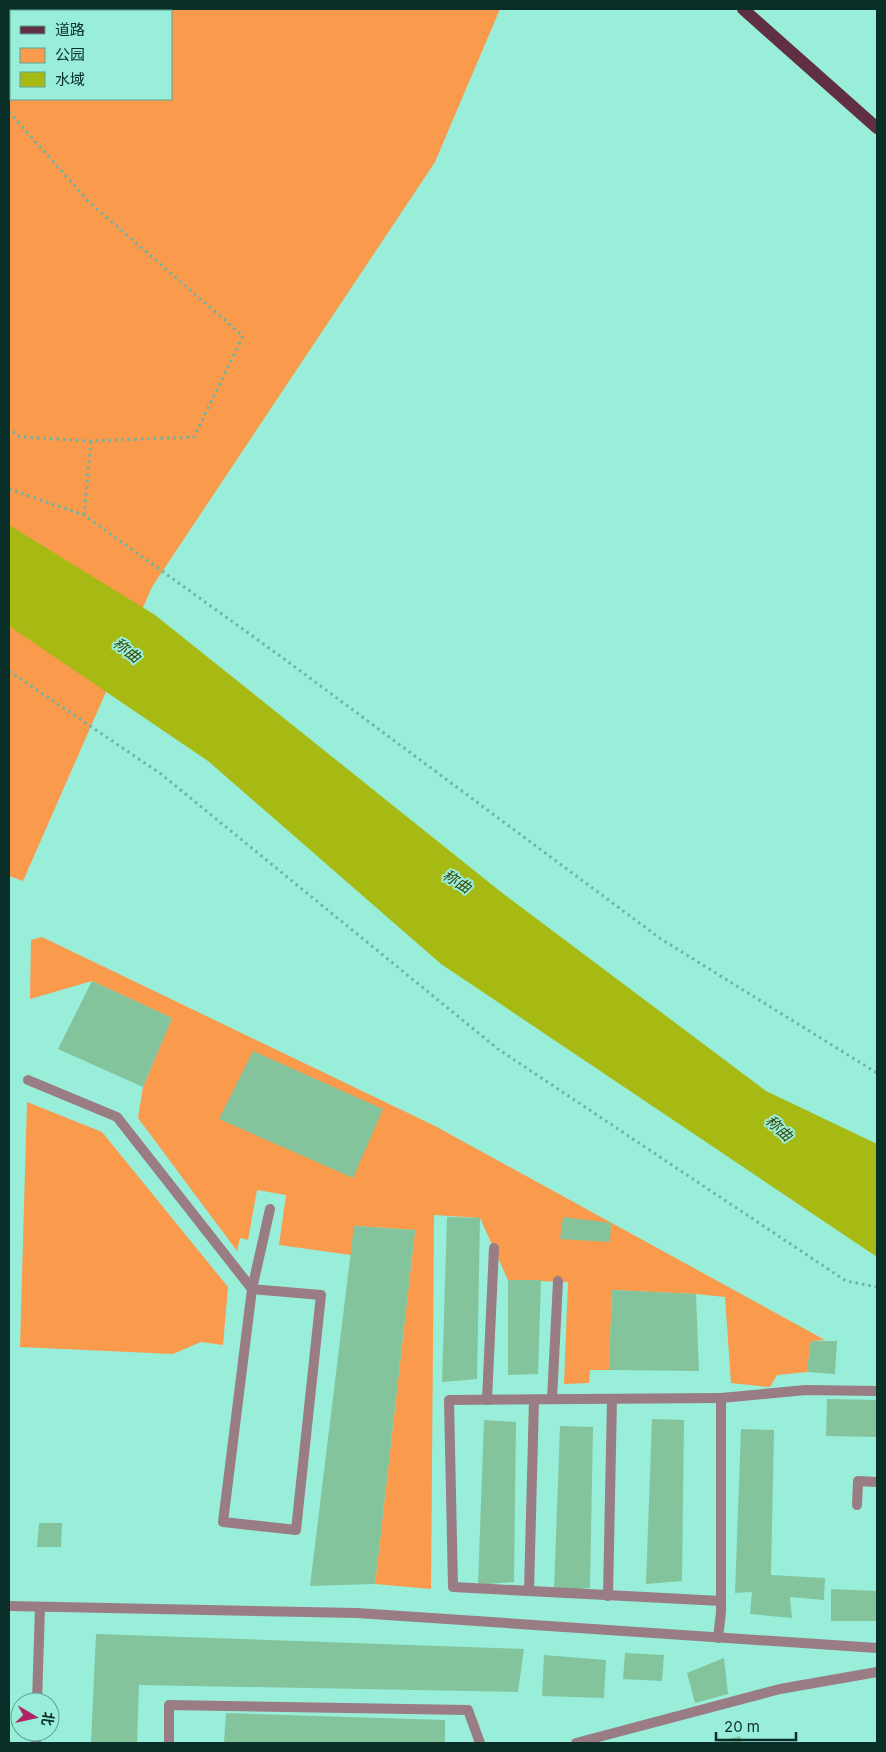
<svg xmlns="http://www.w3.org/2000/svg" width="886" height="1752" font-family="Inter,'Noto Sans SC',sans-serif">
<style>
.green{fill:#f99a4d;fill-rule:evenodd}
.water{fill:#a6ba13}
.building{fill:#83c49d}
.lines{fill:none;stroke-linecap:round;stroke-linejoin:round}
.path{stroke:#6db4a3;stroke-width:3;stroke-dasharray:2.5 4;stroke-linecap:butt}
.lane{stroke:#9a7c85;stroke-width:10}
.street{stroke:#9a7c85;stroke-width:10}
.primary{stroke:#602f42;stroke-width:12}
.labels{text-anchor:middle;dominant-baseline:central;stroke-width:4;stroke-linejoin:round;paint-order:stroke}
.water-label{font-size:15px;font-style:italic;fill:#3b4306;stroke:#99eed9}
</style>
<rect width="100%" height="100%" fill="#99eed9"/>
<g class="green">
<path d="M9 9H500L435 162 152 587 23 881 9 876ZM11 11H171V99H11Z"/>
<path d="M42 937 435 1126 825 1340 811 1341 807 1372 777 1375 770 1387 731 1383 725 1297 696 1294 612 1290 609 1370H590L589 1383 564 1384 568 1282 508 1280 480 1218 434 1215 431 1589 375 1584 415 1230 355 1226 351 1255 279 1245 286 1195 257 1190 248 1240 240 1238 237 1251 138 1118 143 1087 172 1018 92 981 30 999 31 940Z"/>
<path d="M27 1102 102 1132 228 1287 223 1345 201 1342 173 1354 20 1347Z"/>
</g>
<path class="water" d="M9 525 155 615 501 892 766 1091 877 1144V1257L441 964 208 761 9 626Z"/>
<g class="building">
<path d="M92 981 172 1018 143 1087 58 1049Z"/>
<path d="M253 1051 383 1109 353 1178 219 1119Z"/>
<path d="M447 1217 480 1218 477 1379 442 1382Z"/>
<path d="M563 1217 611 1223 610 1242 560 1239Z"/>
<path d="M354 1226 415 1230 375 1584 310 1586Z"/>
<path d="M508 1280H541L538 1374 508 1375Z"/>
<path d="M612 1290 696 1294 699 1371 609 1370Z"/>
<path d="M811 1341H837L835 1374 807 1372Z"/>
<path d="M827 1399 877 1400V1437L826 1436Z"/>
<path d="M652 1419 684 1420 682 1581 646 1584Z"/>
<path d="M484 1420 516 1422 514 1582 478 1585Z"/>
<path d="M560 1426 593 1427 590 1588 554 1591Z"/>
<path d="M741 1429 774 1430 771 1575 825 1578 824 1600 790 1597 792 1618 750 1614 752 1592 735 1593Z"/>
<path d="M39 1523H62L61 1547H37Z"/>
<path d="M831 1589 877 1591V1621H831Z"/>
<path d="M96 1634 524 1649 518 1692 139 1685 137 1743H91Z"/>
<path d="M625 1653 664 1655 662 1681 623 1679Z"/>
<path d="M544 1655 606 1660 604 1698 542 1696Z"/>
<path d="M724 1658 728 1694 695 1703 687 1673Z"/>
<path d="M226 1713 445 1720V1743H224Z"/>
<path d="M740 1736 742 1743H714Z"/>
</g>
<g class="lines">
<g class="path">
<path d="M9 112 89 202 243 336 194 437 91 441 20 437 9 429"/>
<path d="M9 489 84 515 283 658 661 939 877 1073"/>
<path d="M84 515 91 441"/>
<path d="M9 671 161 774 498 1049 846 1281 877 1287"/>
</g>
<g class="lane">
<path d="M9 1606 357 1613 877 1648"/>
<path d="M37 1702 40 1607"/>
<path d="M36 1743V1732"/>
</g>
<g class="street">
<path d="M28 1080 117 1117 252 1289 223 1522 296 1530 321 1295 252 1289 270 1209"/>
<path d="M721 1398 449 1400 453 1587 721 1601"/>
<path d="M552 1399 558 1281"/>
<path d="M487 1400 494 1248"/>
<path d="M857 1505 858 1481 877 1482"/>
<path d="M529 1591 534 1400"/>
<path d="M608 1596 612 1399"/>
<path d="M718 1638 721 1612V1398L806 1390 877 1391"/>
<path d="M169 1743V1705L468 1710 480 1743"/>
<path d="M576 1743 780 1689 877 1672"/>
</g>
<path class="primary" d="M743 9 877 128"/>
</g>
<g class="labels">
<g class="water-label">
<text transform="translate(127 650) rotate(38)">称曲</text>
<text transform="translate(457 881) rotate(32)">称曲</text>
<text transform="translate(779 1128) rotate(42)">称曲</text>
</g>
</g>
<rect width="886" height="1752" fill="none" stroke="#0a2f28" stroke-width="20"/>
<rect x="10" y="10" width="162" height="90" fill="#99eed9" stroke="#60a292"/>
<rect x="20" y="26" width="25" height="8" fill="#602f42" stroke="#60a292"/>
<text x="55" y="35" font-size="15" fill="#0a2f28">道路</text>
<rect x="20" y="48" width="25" height="15" fill="#f99a4d" stroke="#60a292"/>
<text x="55" y="60" font-size="15" fill="#0a2f28">公园</text>
<rect x="20" y="72" width="25" height="15" fill="#a6ba13" stroke="#60a292"/>
<text x="55" y="85" font-size="15" fill="#0a2f28">水域</text>
<g transform="translate(35 1717) rotate(99)"><circle r="24" fill="#99eed9" stroke="#60a292"/>
<path d="M0-4L9 19L0 12L-9 19Z" fill="#ae2466"/>
<text y="-8" font-size="14" font-weight="bold" text-anchor="middle" fill="#0a2f28">北</text>
</g>
<path d="M716 1732v8h80v-8" fill="none" stroke="#0a2f28" stroke-width="2.5"/>
<text x="724" y="1732" font-size="15" fill="#0a2f28" stroke="#99eed9" stroke-width="4" paint-order="stroke">20 m</text>
</svg>
